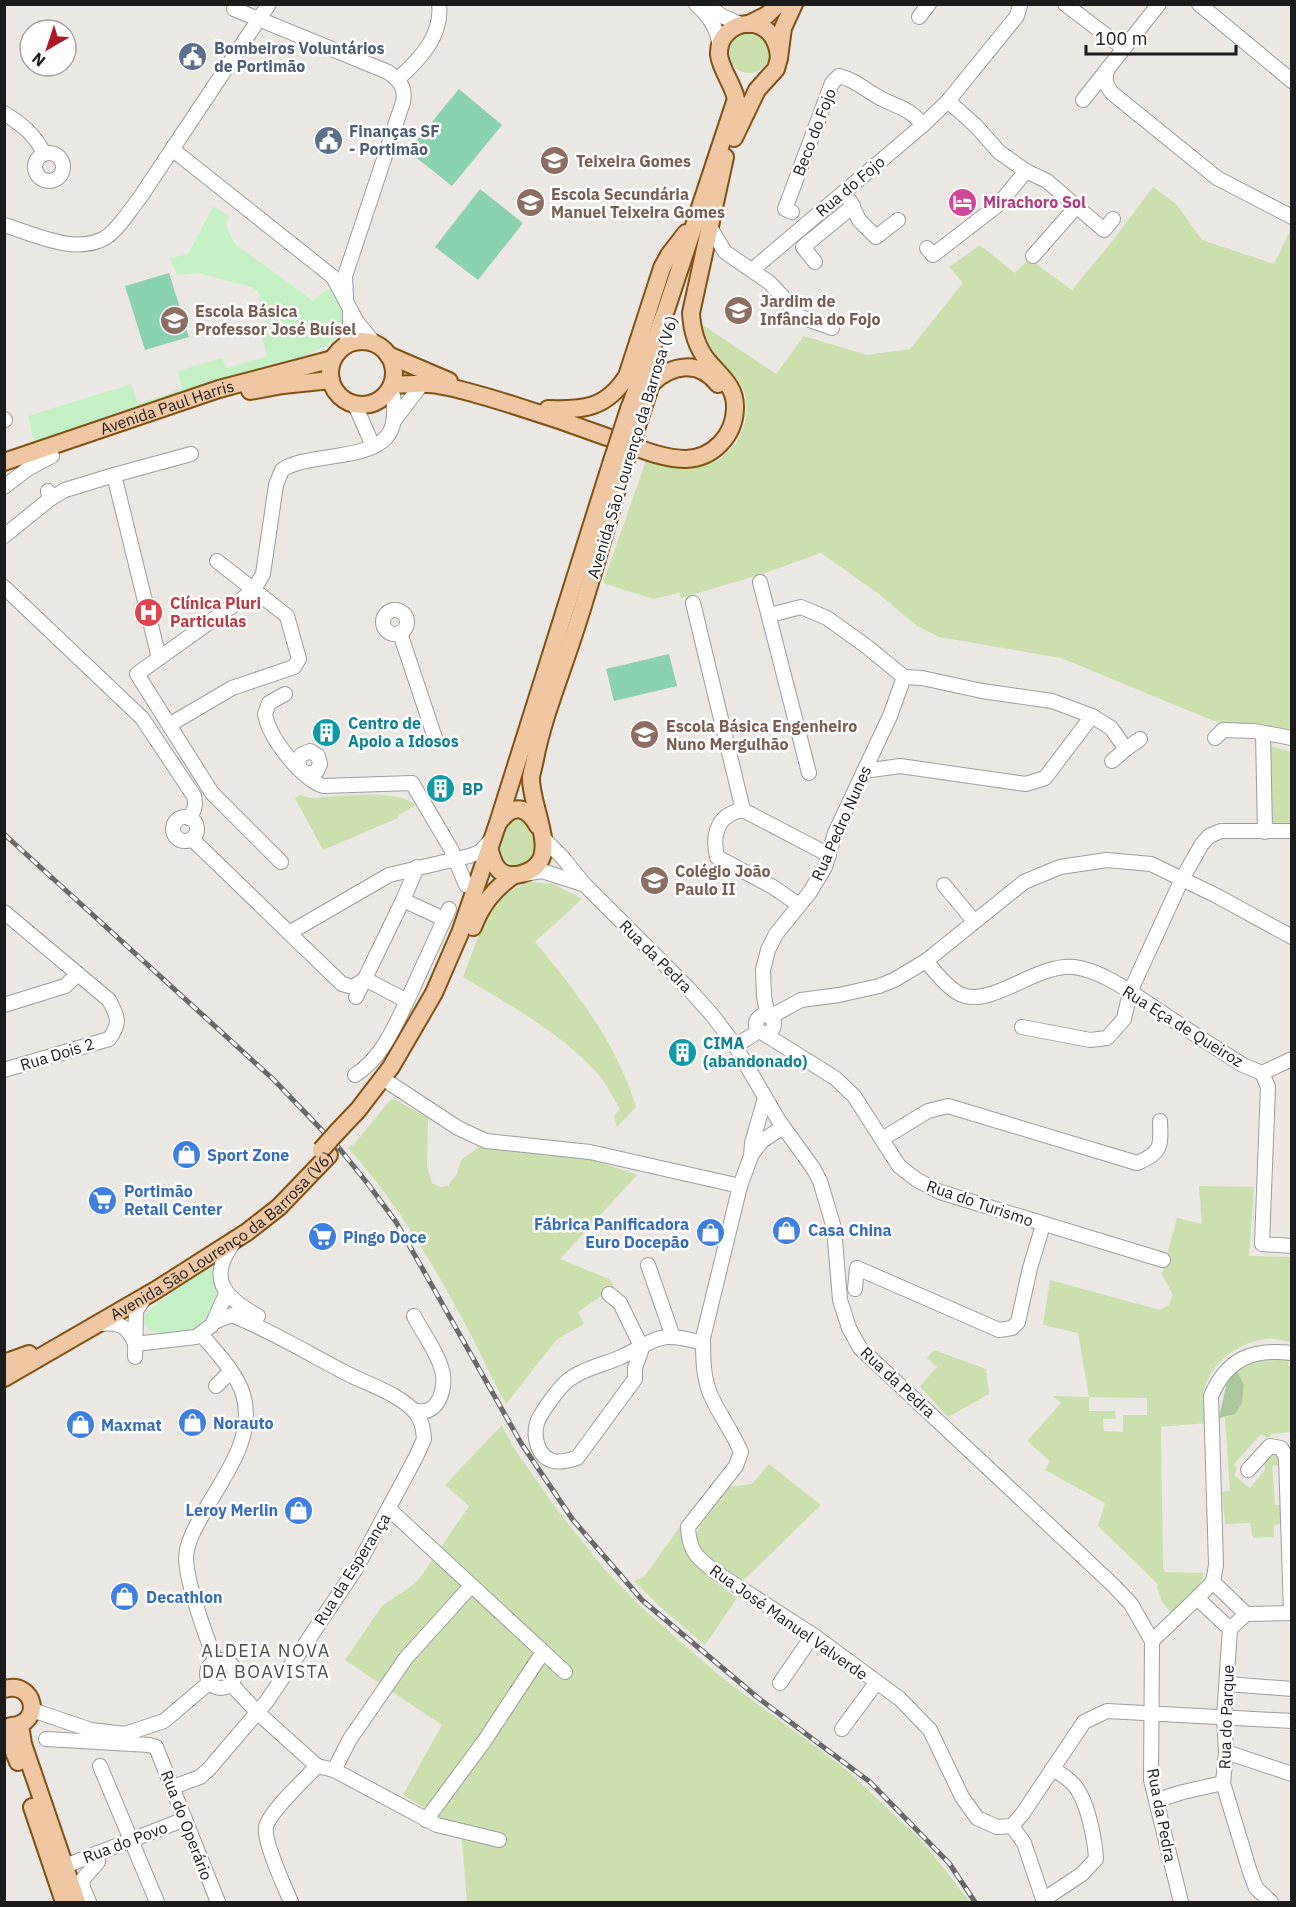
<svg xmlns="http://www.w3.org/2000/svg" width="1296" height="1907" font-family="'IBM Plex Sans',sans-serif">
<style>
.grass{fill:#cbe0ad;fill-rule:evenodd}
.forest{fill:#acc69c}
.park{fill:#c4f1c3}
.pitch{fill:#89d1af}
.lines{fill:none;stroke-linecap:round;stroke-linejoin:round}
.minor-casing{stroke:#9c9c9c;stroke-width:16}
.major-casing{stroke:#805112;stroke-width:20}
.minor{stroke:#fff;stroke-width:14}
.major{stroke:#efc7a3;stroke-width:16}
.rail-casing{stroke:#696969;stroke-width:5}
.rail{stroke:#fff;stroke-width:3;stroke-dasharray:9;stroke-linecap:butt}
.major-bridge-casing{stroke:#805112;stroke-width:20;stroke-linecap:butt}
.major-bridge{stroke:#efc7a3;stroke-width:16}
.labels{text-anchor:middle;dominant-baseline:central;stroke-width:5;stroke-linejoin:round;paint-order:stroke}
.service-label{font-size:16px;font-weight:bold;fill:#4e5e75;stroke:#fff;text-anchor:start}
.street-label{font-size:16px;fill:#1b1b1b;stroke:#fff}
.education-label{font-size:16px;font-weight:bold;fill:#785e54;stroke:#fff;text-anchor:start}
.hotel-label{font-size:16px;font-weight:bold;fill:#b23c85;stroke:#fff;text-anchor:start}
.health-label{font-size:16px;font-weight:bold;fill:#be3a42;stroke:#fff;text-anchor:start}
.culture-label{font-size:16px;font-weight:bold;fill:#0d838f;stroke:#fff;text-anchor:start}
.shop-label{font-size:16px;font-weight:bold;fill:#366cbe;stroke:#fff;text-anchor:start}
.neighbourhood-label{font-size:18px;letter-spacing:1.5px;fill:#4e4e4e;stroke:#fff}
</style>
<rect width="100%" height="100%" fill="#ebe7e2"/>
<g class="grass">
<circle cx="749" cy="53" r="20"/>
<path d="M1153 187 1177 205 1202 240 1274 264 1291 229V732L1214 721 1061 658 939 637 917 626 879 594 821 553 762 574 681 598 679 593 653 599 603 583 647 458C660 461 674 466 687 467 726 470 756 428 744 392 738 374 726 370 716 356 709 346 704 335 700 323L776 374 804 336 867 355 910 349 963 283 949 267 980 245 1015 273 1029 259 1072 290 1114 239Z"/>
<path d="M1266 745 1291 752V823L1268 824Z"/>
<path d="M301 795 310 798C337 797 396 788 416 805L399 815 398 818 323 850 295 798Z"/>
<path d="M515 818H523C535 829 537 840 536 855 502 889 485 833 515 818Z"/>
<path d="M528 882 553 884 582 899 535 942C577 992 617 1044 636 1107L617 1127 614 1116 620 1109C613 1098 607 1084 598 1074 561 1033 510 1005 463 977 478 940 487 897 528 882Z"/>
<path d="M394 1099 428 1118 427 1167 432 1183 440 1187 448 1186 457 1174 461 1160 479 1147 588 1158 637 1175 560 1259 609 1279 614 1287 578 1312 584 1324 557 1339 506 1404C493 1382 483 1357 471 1335 436 1269 398 1203 348 1148L356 1142 390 1100Z"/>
<path d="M1199 1186 1254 1187 1249 1256 1291 1257V1342C1283 1341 1272 1337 1264 1339 1236 1343 1207 1366 1203 1395 1202 1403 1205 1414 1206 1423L1161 1427 1163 1568 1165 1572 1204 1573 1199 1587 1172 1614 1161 1600 1157 1587 1158 1584 1098 1526 1105 1503 1045 1470 1050 1461 1027 1441 1061 1403 1052 1396 1089 1397 1078 1333 1043 1325 1050 1280 1160 1310 1169 1305 1173 1295 1162 1274 1177 1218 1202 1224ZM1089 1397 1147 1398V1415H1123V1432L1104 1431 1103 1419H1116L1115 1411H1089Z"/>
<path d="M934 1350 986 1369 989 1394 948 1417 920 1386 937 1367 927 1358Z"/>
<path d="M1267 1359 1289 1360 1288 1366 1292 1367 1291 1434V1432L1272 1434 1268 1438 1261 1434 1234 1464 1237 1468 1234 1475 1250 1488 1265 1470 1264 1461 1273 1452 1280 1455 1281 1465 1272 1466 1275 1505H1280L1281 1524 1274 1525V1537L1253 1538 1250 1523 1225 1524 1222 1492 1230 1491 1225 1417 1235 1414 1239 1377 1237 1371 1254 1362Z"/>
<path d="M502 1425 513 1447 558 1511 605 1570 641 1607 720 1676 848 1771 923 1842 970 1902H467L461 1830 403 1795 442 1725 345 1660 382 1606 413 1585 420 1578 469 1506 445 1485Z"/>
<path d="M769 1464 821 1505 744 1580 702 1555 696 1537 699 1526 729 1487 752 1484Z"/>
<path d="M681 1525C682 1532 682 1541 685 1548 694 1570 719 1585 737 1598L705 1645 665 1611 634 1581 644 1577Z"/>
</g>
<path class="forest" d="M1237 1371 1244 1385 1242 1403 1235 1414 1219 1418 1227 1381Z"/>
<g class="park">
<path d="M213 207 229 216 226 225 234 243 313 301 322 293 334 287C341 305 352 321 336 338 320 356 239 376 213 385 154 404 95 425 35 445L28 416 131 384 138 404 182 389 178 371 222 358 227 368 267 356 262 336 270 332 258 292 252 287 198 273 177 275 170 258 188 254Z"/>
<path d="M212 1265 216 1271 217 1308 194 1332 166 1334 149 1330 138 1319 181 1285Z"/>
</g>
<g class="pitch">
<path d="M459 89 502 125 452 186 408 151Z"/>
<path d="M480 189 523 223 478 280 435 247Z"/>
<path d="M169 273 189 337 145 350 125 286Z"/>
<path d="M669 654 677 686 614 701 606 669Z"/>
</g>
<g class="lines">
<defs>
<g id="minor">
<path d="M696 4C710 17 718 29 720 48"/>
<path d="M705 4 722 16 742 25"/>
<path d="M1065 4 1115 42 1122 43 1130 41"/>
<path d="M1199 4 1292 81"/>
<path d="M234 9 388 72C399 80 406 87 403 102L345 276 346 298"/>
<path d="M919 17 929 4"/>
<path d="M1108 68C1104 79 1105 84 1112 93L1217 178 1292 217"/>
<path d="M398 79C419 60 443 36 439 4"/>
<path d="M1083 100 1159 4"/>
<path d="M948 101 976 126 999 152 1026 171 1047 181 1104 230 1113 219"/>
<path d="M4 113C21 124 36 135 44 154"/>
<path d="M173 147 177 153 333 277 357 322 375 344"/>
<circle cx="49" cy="167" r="14"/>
<path d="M850 201 859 220 876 237 898 220"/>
<path d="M792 212 785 209 832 83 839 76C856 80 865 90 880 98 899 108 908 107 923 125"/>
<path d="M4 225C34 234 75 255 105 238 119 229 129 211 139 199L269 4"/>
<path d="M710 227 725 252 770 283 801 317 832 328"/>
<path d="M927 248 933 255 998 205 1026 171"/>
<path d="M1033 256 1076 207"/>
<path d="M815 262 803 247 853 206"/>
<path d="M752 270 923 125 948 101 1017 16 1020 5"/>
<path d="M346 345 350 327V311"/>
<path d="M355 405 373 446"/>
<path d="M4 419 5 420"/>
<path d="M393 422 422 384"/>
<path d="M4 487 29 468 52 456"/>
<path d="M50 499 65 490 114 475"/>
<path d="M4 536 50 499 48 491"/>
<path d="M760 582 809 773"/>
<path d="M4 587 142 718 194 796C196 805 195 810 189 818"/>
<path d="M693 603 743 810"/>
<circle cx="395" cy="622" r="12"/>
<path d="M770 615 801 607 827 618 866 646 904 677 922 678 982 691 1052 701 1092 716 1111 728 1126 749 1112 761"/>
<path d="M400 633 435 738"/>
<path d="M159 658 114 475 191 454"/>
<path d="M285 694 269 703 265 714C269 738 301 778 323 786L412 783 451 849 466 885"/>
<path d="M169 725 232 688 294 667 299 659 287 616 217 561"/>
<path d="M1263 733 1265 832"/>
<path d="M1215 738 1223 730 1254 731 1292 738"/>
<path d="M1126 749 1140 739"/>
<path d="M300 770 298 761 301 755 310 751 318 756 320 764 317 771 309 774 302 771"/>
<path d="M864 771 900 766 1026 784 1045 778 1092 716"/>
<circle cx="185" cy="829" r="12"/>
<path d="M192 839 342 984 353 987 365 979 407 1001C394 1028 381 1059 355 1075"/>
<path d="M545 840 563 858 584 884 688 988 713 1016 734 1044 779 1121 813 1168 820 1181 834 1228 840 1300 849 1328 860 1348 1113 1585 1131 1604 1152 1641 1151 1780 1181 1902"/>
<path d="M281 862 212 793 137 674 253 591 263 574 276 485 282 470C312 449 393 466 394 416 394 407 395 396 390 389"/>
<path d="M524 874 542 871 583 884"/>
<path d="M944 885 974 921"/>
<path d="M403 900 444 919"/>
<path d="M799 905 773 887 717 857C712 835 717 814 743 810L829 855"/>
<path d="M4 912 109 1000C118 1017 121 1023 109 1039L4 1070"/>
<path d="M289 933 389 875 469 856 480 852 491 840"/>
<path d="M926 961C934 971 946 986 958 993 989 1011 1035 963 1074 967 1104 971 1133 994 1158 1010 1186 1029 1214 1047 1243 1065L1262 1073 1268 1087 1262 1244 1292 1246"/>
<path d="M356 997 403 900 417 867"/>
<path d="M407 1001 449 909"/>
<path d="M4 1005 65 986 78 974"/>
<circle cx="765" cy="1024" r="9"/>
<path d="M768 1016 764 997 763 970 768 950 776 934 810 892 825 867 835 833 890 716 904 677"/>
<path d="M770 1017 801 1000 839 995 879 986 894 980 926 961 1024 882 1060 867 1107 860 1151 864 1217 896 1292 937"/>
<path d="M1022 1027 1090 1040 1107 1038 1124 1019 1130 992 1182 879 1202 844 1209 836 1221 831H1292"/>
<path d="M763 1033 835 1078 854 1096 899 1166 917 1180 940 1192 1163 1260"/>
<path d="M735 1046 759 1031"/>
<path d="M1262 1073 1292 1059"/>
<path d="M391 1084 458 1128 486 1141 590 1152 740 1186"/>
<path d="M765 1098 752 1143 751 1156 740 1186 703 1338C703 1358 703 1380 712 1398 721 1417 733 1433 741 1452L736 1466 688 1527C689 1552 698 1559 717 1573L813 1635 900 1699 930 1730 962 1797 977 1818 997 1827 1012 1826 1023 1813 1084 1722 1107 1711 1292 1721"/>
<path d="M882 1139 928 1111 948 1106 1137 1163C1162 1153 1161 1146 1160 1121"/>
<path d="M752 1154 762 1141 783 1127"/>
<path d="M234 1242C207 1278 223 1297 258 1316"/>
<path d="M648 1265 673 1337"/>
<path d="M855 1289 857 1268 999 1330 1012 1328 1018 1322 1030 1268 1043 1225"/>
<path d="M609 1294 620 1303 642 1348 635 1368V1379L577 1458C570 1460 562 1463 554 1461 538 1458 533 1437 537 1423 539 1415 559 1388 566 1382 581 1369 603 1365 621 1357 636 1351 651 1338 667 1337 679 1336 692 1340 703 1343"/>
<path d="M414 1316C422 1332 436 1350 441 1367 446 1380 443 1403 429 1410 425 1412 419 1411 415 1411"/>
<path d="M99 1324C117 1322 126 1324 134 1341"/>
<path d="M201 1334C215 1351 236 1372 243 1394 256 1437 224 1476 204 1512 196 1526 186 1543 186 1559 187 1584 206 1637 216 1661"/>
<path d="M135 1344 196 1337 212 1325 226 1294"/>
<path d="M135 1357 136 1311 145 1297"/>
<path d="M216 1386 230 1372"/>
<path d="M1248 1470 1270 1446 1281 1448 1286 1457 1291 1613"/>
<path d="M389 1509 565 1672"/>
<path d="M1213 1582 1216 1565 1211 1396C1227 1359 1252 1348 1292 1353"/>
<path d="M1213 1582 1246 1614 1230 1629 1197 1598Z"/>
<path d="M1246 1614 1292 1613"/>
<path d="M1230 1629 1224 1716 1226 1752 1223 1783 1250 1872 1256 1888 1271 1902"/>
<path d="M1152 1641 1197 1598"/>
<circle cx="221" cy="1674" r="14"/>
<path d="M780 1683 813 1635"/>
<path d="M231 1684 258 1713 317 1766"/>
<path d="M1227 1684 1292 1689"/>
<path d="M32 1710 91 1730 125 1734 164 1721 210 1682"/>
<path d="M842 1729 876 1683"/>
<path d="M46 1739 149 1745 156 1747 218 1902"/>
<path d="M1226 1752 1292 1774"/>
<path d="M100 1766 157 1902"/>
<path d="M317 1766 334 1770 437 1825 499 1840"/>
<path d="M334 1770 350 1739 406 1658 471 1586"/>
<path d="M173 1787 200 1777 209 1769 267 1701 357 1567 416 1457 424 1439C423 1429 422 1421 416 1413 399 1393 366 1384 344 1372 306 1352 271 1331 232 1315L214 1322"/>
<path d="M1157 1800 1183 1792 1223 1783"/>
<path d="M426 1820 485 1740 543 1652"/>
<path d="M1012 1826 1024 1843 1044 1902"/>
<path d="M65 1866 185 1819"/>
<path d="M1043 1900 1082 1874 1096 1859C1095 1841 1089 1810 1080 1794 1075 1783 1062 1774 1052 1769"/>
<path d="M89 1902 83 1888 82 1880 98 1862 97 1853"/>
<path d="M291 1902C285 1888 263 1840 266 1827 269 1812 305 1779 317 1766"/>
</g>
<g id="major">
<path d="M749 24 767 15 778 4"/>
<path d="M734 138 757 90 776 69 779 58 783 28 794 4"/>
<circle cx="362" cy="373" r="32"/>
<path d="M388 355 449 381"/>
<path d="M652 383C673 364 699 360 718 384"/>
<path d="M392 385C404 385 417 383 428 384 449 385 471 393 490 398 530 410 569 423 607 437 631 445 660 459 686 459 713 458 734 436 735 409 736 386 720 376 707 360 696 346 692 330 691 313L725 157"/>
<path d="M250 391 283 385 331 380"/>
<path d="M548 409C583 410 606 409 627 376L662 268 669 255 686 233"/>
<path d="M629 409 666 310 736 99C733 84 721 70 719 55 717 18 776 8 779 58"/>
<path d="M640 417 655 372"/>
<path id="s1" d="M4 462 219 389 333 359"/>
<path d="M499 822C514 802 527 807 538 826"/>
<path d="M490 851C492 858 494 866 500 871 511 880 533 873 540 861 552 842 530 802 531 777 532 771 534 765 535 759 543 718 560 677 573 637 591 583 606 527 622 472"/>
<path d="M473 927C482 904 494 889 514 875"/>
<path d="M338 1131 358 1110 391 1067 434 993 460 933 498 823 611 464"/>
<path d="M4 1363 29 1354"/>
<path id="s2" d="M4 1378 156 1290 247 1232 279 1207 329 1155"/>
<path d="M4 1689C35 1680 44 1724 11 1726"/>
<path d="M20 1725 23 1744 77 1902"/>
<path d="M4 1727 18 1762"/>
<path d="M32 1807 64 1902"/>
</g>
</defs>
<use href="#minor" class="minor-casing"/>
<use href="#major" class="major-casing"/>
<use href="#minor" class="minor"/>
<use href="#major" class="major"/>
<defs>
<path id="rail" d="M4 834 274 1080 339 1148 368 1184 396 1222 521 1443 573 1520 642 1600 757 1697 870 1782 949 1863 975 1902"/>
</defs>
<use href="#rail" class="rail-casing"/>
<use href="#rail" class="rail"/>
<defs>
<g id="major-bridge">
<path d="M611 464 629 409"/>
<path d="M622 472 640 417"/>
<path d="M321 1150 338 1131"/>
</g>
</defs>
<use href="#major-bridge" class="major-bridge-casing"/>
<use href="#major-bridge" class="major-bridge"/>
</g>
<defs>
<symbol id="civic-disc" viewBox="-11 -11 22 22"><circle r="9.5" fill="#5c6f8a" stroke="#fff"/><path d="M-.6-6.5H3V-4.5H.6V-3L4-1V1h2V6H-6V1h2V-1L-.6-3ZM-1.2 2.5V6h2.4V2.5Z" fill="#fff"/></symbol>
<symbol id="school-disc" viewBox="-11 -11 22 22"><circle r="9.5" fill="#8d6e63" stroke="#fff"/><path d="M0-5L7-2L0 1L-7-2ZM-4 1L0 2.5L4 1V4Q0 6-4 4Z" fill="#fff"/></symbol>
<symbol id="hotel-disc" viewBox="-11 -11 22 22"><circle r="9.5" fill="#d1479c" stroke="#fff"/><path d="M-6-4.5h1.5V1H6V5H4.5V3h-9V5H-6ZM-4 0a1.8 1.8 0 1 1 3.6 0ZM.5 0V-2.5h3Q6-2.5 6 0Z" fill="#fff"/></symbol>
<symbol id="hospital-disc" viewBox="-11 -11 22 22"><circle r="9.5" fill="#e0444e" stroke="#fff"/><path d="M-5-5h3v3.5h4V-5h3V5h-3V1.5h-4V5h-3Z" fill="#fff"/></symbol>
<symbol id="building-disc" viewBox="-11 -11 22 22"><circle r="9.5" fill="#0f9aa8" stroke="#fff"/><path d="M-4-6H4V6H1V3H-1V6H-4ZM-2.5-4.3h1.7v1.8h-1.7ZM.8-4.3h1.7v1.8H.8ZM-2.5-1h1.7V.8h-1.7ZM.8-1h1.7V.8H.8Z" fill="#fff"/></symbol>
<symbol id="shop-disc" viewBox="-11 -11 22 22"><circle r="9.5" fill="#3f7fe0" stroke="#fff"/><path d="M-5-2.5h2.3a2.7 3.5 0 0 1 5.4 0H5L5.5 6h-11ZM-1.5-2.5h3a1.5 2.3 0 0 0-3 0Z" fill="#fff"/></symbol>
<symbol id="supermarket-disc" viewBox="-11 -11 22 22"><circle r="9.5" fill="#3f7fe0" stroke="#fff"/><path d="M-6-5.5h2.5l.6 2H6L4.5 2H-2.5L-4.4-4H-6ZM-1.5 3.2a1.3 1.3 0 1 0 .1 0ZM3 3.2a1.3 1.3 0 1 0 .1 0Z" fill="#fff"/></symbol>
</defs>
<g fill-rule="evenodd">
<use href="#civic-disc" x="176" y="40" width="33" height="33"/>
<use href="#civic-disc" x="312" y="124" width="33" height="33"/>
<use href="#school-disc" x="538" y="144" width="33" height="33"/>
<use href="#hotel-disc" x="946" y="186" width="33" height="33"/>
<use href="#school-disc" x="514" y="186" width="33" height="33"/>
<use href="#school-disc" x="722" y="294" width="33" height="33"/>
<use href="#school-disc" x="158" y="304" width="33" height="33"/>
<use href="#hospital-disc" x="132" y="596" width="33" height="33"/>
<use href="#building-disc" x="310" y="716" width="33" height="33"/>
<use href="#school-disc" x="628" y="718" width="33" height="33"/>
<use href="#building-disc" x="424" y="772" width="33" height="33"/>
<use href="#school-disc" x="638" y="864" width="33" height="33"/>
<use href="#building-disc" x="666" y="1036" width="33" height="33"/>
<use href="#shop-disc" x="170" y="1138" width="33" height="33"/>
<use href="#supermarket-disc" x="86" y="1184" width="33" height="33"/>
<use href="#shop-disc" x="770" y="1214" width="33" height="33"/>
<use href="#shop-disc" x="694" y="1216" width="33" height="33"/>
<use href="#supermarket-disc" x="306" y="1220" width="33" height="33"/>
<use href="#shop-disc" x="176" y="1406" width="33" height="33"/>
<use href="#shop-disc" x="64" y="1408" width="33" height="33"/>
<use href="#shop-disc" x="282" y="1494" width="33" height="33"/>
<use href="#shop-disc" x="108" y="1580" width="33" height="33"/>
</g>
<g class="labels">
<g class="service-label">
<text x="214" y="48">Bombeiros Voluntários<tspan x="214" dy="18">de Portimão</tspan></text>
<text x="349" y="131">Finanças SF<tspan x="349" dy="18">- Portimão</tspan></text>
</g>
<g class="street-label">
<text transform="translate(814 132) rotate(-69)">Beco do Fojo</text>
<text transform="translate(850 186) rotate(-40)">Rua do Fojo</text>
<text stroke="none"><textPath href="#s1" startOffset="172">Avenida Paul Harris</textPath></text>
<text transform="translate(632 447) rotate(-73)">Avenida São Lourenço da Barrosa (V6)</text>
<text transform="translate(841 823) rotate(-66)">Rua Pedro Nunes</text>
<text transform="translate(656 956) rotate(45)">Rua da Pedra</text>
<text transform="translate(1183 1026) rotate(32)">Rua Eça de Queiroz</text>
<text transform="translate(57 1054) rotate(-17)">Rua Dois 2</text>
<text transform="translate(980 1203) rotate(19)">Rua do Turismo</text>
<text stroke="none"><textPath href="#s2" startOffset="261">Avenida São Lourenço da Barrosa (V6)</textPath></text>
<text transform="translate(898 1382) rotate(43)">Rua da Pedra</text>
<text transform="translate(352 1569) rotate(-58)">Rua da Esperança</text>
<text transform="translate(789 1622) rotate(35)">Rua José Manuel Valverde</text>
<text transform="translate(1226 1717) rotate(-88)">Rua do Parque</text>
<text transform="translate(1162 1815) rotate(79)">Rua da Pedra</text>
<text transform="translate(187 1825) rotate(69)">Rua do Operário</text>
<text transform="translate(125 1842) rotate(-21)">Rua do Povo</text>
</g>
<g class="education-label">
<text x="576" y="161">Teixeira Gomes</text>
<text x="551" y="194">Escola Secundária<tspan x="551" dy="18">Manuel Teixeira Gomes</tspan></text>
<text x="760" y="301">Jardim de<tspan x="760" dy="18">Infância do Fojo</tspan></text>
<text x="195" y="311">Escola Básica<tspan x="195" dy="18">Professor José Buísel</tspan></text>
<text x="666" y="726">Escola Básica Engenheiro<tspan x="666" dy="18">Nuno Mergulhão</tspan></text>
<text x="675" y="871">Colégio João<tspan x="675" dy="18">Paulo II</tspan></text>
</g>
<g class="hotel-label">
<text x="983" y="202">Mirachoro Sol</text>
</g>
<g class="health-label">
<text x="170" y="603">Clínica Pluri<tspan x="170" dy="18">Particulas</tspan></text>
</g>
<g class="culture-label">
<text x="348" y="723">Centro de<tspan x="348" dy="18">Apoio a Idosos</tspan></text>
<text x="462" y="789">BP</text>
<text x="703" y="1043">CIMA<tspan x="703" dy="18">(abandonado)</tspan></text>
</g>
<g class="shop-label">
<text x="207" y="1155">Sport Zone</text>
<text x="124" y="1191">Portimão<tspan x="124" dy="18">Retail Center</tspan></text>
<text x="689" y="1224" text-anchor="end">Fábrica Panificadora<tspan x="689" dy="18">Euro Docepão</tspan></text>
<text x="808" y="1230">Casa China</text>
<text x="343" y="1237">Pingo Doce</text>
<text x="213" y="1423">Norauto</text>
<text x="101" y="1425">Maxmat</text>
<text x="278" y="1510" text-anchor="end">Leroy Merlin</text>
<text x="146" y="1597">Decathlon</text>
</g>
<g class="neighbourhood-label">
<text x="266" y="1650">ALDEIA NOVA<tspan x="266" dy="21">DA BOAVISTA</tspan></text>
</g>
</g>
<rect width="1296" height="1907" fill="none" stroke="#1b1b1b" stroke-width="12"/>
<g transform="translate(48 48) rotate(219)"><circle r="28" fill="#ffffff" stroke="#a4a4a4" stroke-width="1.5"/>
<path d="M0-4.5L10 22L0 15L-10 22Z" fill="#ae1927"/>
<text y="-9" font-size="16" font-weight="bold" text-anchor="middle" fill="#1b1b1b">N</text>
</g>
<path d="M1086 45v9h150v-9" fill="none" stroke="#1b1b1b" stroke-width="3"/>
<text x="1095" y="45" font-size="18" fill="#1b1b1b" stroke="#ffffff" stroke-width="4.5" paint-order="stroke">100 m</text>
</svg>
